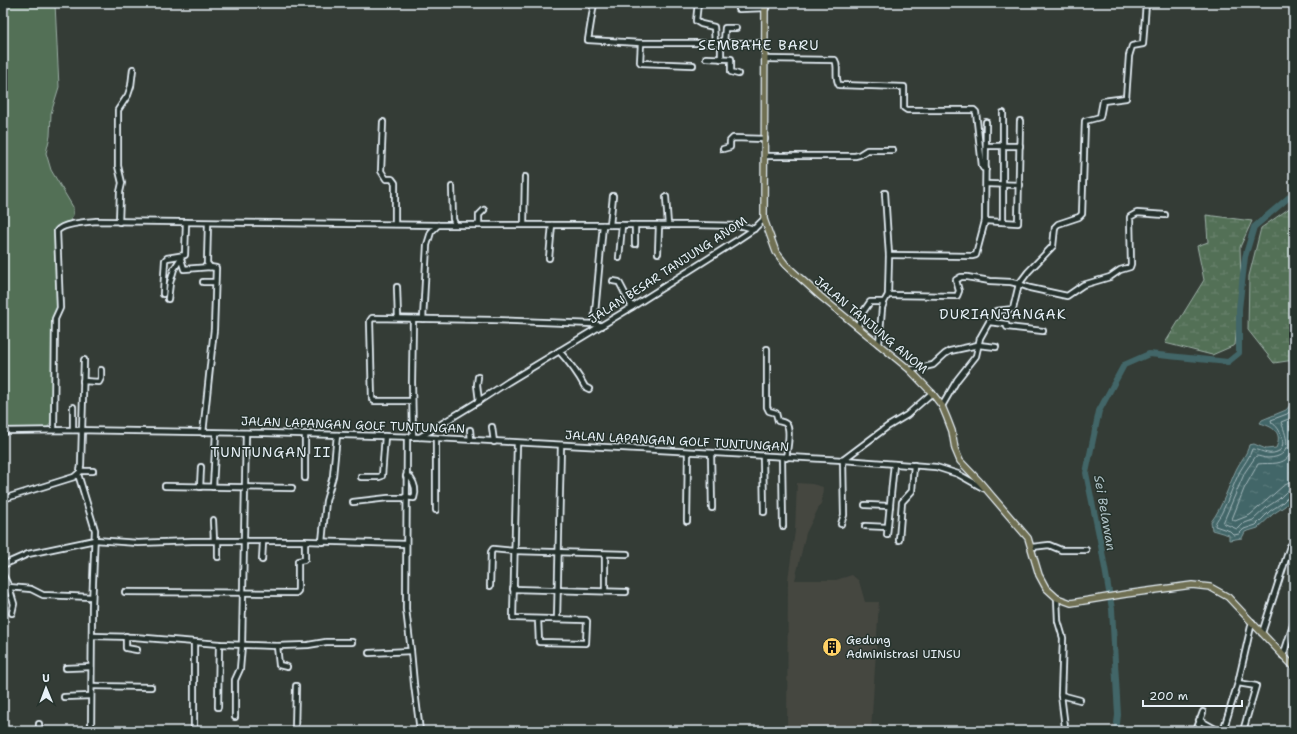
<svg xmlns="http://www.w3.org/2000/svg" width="1297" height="734" font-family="'Shantell Sans',sans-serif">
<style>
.built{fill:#454740}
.grass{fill:#526f56;stroke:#9db0a7}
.wetland{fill:url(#wetland-marsh);stroke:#9db0a7}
.water{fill:url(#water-ripples);stroke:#849ea1}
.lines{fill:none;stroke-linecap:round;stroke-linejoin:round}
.shore{stroke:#a6b9be;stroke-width:1}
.river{stroke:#426667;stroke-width:6}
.minor-casing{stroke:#e8f1f8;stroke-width:8}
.major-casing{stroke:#e8f1f8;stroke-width:8}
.minor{stroke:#26332d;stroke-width:4.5}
.major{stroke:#707052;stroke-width:5.5}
.labels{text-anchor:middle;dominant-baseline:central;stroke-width:3;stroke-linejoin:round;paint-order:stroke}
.street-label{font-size:12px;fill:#e8f1f8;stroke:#26332d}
.poi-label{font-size:12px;fill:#e8f1f8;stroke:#26332d;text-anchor:start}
.water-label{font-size:13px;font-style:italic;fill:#aec0c5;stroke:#26332d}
.quarter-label{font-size:14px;letter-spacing:1px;fill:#e8f1f8;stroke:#26332d}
</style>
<defs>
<pattern id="wetland-marsh" width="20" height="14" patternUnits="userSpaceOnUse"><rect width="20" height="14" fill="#526f56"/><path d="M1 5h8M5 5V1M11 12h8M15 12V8" fill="none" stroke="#6b846f"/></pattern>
<pattern id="water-ripples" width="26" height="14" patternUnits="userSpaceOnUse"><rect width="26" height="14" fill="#426667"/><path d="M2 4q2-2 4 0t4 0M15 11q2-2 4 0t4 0" fill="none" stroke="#5d7c7e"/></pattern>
</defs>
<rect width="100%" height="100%" fill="#343c36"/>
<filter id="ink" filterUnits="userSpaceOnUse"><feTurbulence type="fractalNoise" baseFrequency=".025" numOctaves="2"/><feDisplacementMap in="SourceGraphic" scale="8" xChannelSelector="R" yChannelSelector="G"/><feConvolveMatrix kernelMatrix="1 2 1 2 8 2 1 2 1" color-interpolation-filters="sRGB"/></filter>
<g filter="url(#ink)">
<path class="built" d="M797 483 812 484 823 487 822 501 806 533 795 580H836L852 575 859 581 865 602H879L871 731H787L788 579 795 531Z"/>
<path class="grass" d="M3 3H55L59 87 51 113 50 136 46 153 51 170 73 207V215L69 223 58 226 56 231 58 307 53 316 54 416 47 429 3 430Z"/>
<g class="wetland">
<path d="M1294 205V360L1274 363 1248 330 1249 276 1261 228Z"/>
<path d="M1206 215 1252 221 1240 247 1241 286 1235 345 1212 355 1165 343 1204 280 1197 246 1208 242Z"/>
</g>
<path class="water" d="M1293 383H1294V496L1285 506 1273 514 1258 528 1245 532 1242 538 1229 540V535L1212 530 1211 522C1223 506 1228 487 1236 470 1240 461 1247 455 1249 445L1254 444 1266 449 1276 448C1283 432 1273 427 1260 423L1262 420 1286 410 1292 403Z"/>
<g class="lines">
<g class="shore">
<path d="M1294 407 1287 414 1271 420 1272 423C1280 427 1289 447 1277 452 1267 456 1260 449 1252 449 1250 457 1244 464 1240 471 1233 485 1229 499 1222 512 1220 517 1215 521 1215 526L1230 531 1234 535 1239 534 1244 529 1256 525 1270 511 1282 503 1290 495 1294 494"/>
<path d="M1294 415 1291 418 1281 422C1288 439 1293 457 1268 458 1263 458 1260 456 1256 456L1245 472 1223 523 1237 529 1242 524 1253 520 1267 507 1279 499 1287 491 1294 489"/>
<path d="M1294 423 1290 426C1294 439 1296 460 1277 463 1271 464 1264 463 1258 464L1244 489 1232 519 1235 521 1250 515 1283 486 1289 483H1294"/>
</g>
<path class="river" d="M1116 731 1118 715 1112 609 1100 540 1086 473 1099 411 1124 365 1149 354 1228 362 1239 353V309L1245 257 1254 227 1294 193"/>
<defs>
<g id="minor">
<path d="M594 3 588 40 641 43H766"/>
<path d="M698 3 696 21 701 24 714 27 715 43"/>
<path d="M739 9 766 8"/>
<path d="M641 43 640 62 641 63 693 65"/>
<path d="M724 43 725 28H736"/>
<path d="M706 58 731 59V72L738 74"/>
<path d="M721 59V43"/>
<path d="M766 59 835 60C839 67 834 77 839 85L904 87V108L907 110H974L976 112 982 166 983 168 986 169"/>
<path d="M1003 113V222"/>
<path d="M383 122 381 171 386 179H392L395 183V224"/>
<path d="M987 146H1020"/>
<path d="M723 149 730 147V141L733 138 765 139"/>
<path d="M765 156H855L859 155 867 150H893"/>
<path d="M987 184 1020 185"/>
<path d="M452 187 453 219 455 224"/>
<path d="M666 197 668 225"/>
<path d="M985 221 1018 223 1020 121"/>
<path d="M119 222 120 192 122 183 118 166V110L128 95 131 86 133 69"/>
<path d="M208 223 207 263 210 267"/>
<path d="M524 224 525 177"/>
<path d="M479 225V215L484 210"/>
<path d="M610 225 613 196"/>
<path d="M635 225V244"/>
<path d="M658 253 659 225"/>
<path d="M889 255 972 256 976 255 985 221 986 122"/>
<path d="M549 258 552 225"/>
<path d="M619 258 622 225"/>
<path d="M181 259 184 269 210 267 216 268 214 329 203 433"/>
<path d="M613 281 619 282 632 307"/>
<path d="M203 282H215"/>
<path d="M397 287 398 318"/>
<path d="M163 294 165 260 167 258 185 255 186 222"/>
<path d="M888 295 957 296 959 291 956 280 961 277H967L990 281 1011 282 1019 284 1030 288 1067 296 1083 285 1110 277 1120 270 1130 267 1131 264 1130 217 1137 213 1165 215"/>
<path d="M168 299 170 283 174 269 181 258"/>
<path d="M413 319 412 382 413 437"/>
<path d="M423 319 427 245 431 232 438 225"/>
<path d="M993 321 996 311 1013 309 1019 284 1028 272 1053 246 1055 227 1058 224 1079 217 1082 214 1085 121 1100 117 1103 101 1126 98 1129 56 1132 46 1143 44 1146 3"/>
<path d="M594 324 603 225"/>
<path d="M858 326 861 315 870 302H884"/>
<path d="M879 344 882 308 884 302 888 295 889 255 885 193"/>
<path d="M767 349V407L769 411 776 413 778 421C781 422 785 422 787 425 791 432 787 450 786 458"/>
<path d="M559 351C571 364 577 372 585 387L589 389"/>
<path d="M910 370 933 365 945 354 950 351 978 345 996 347"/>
<path d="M478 377 477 385 479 401"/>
<path d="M83 381 99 382 101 378V370"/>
<path d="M412 401H374L372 399 370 321 372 318 493 320 594 324 602 326"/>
<path d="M942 406 957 380 976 356 980 338 989 322 1006 324 1007 327 1043 331"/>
<path d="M73 407V430"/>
<path d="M492 427 494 442"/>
<path d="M54 430 55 319 60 308 57 231C63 223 87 222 96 221L438 225H693L743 226 754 229"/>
<path d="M470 430 471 440"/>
<path d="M3 431 73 430 264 433 419 437 843 460 936 467 958 474 983 488"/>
<path d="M305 435V478"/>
<path d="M407 437 406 609 411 651 414 684 420 731"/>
<path d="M420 437 479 401 508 382 632 307 736 241 754 229 764 219"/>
<path d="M436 438V510"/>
<path d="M517 443 513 618 586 620 587 621 586 643 539 642 538 619"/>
<path d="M711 453 712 508"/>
<path d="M763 457 764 512"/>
<path d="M782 458 783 526"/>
<path d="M80 471H93"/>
<path d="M78 474 95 530 92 607 91 731"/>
<path d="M361 477H379L382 476 385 436"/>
<path d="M165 486 292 488"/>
<path d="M200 487 201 467"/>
<path d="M213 487 216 433"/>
<path d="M405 497 414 498C417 490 415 484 410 477L406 476"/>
<path d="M3 499 74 477 80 472 81 465 84 360"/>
<path d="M353 502 388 498H406"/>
<path d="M865 505 890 506"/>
<path d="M213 520 214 541"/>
<path d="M687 521 688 452"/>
<path d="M841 524 844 515 843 460 887 427 907 415 932 393"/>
<path d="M865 526 887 527"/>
<path d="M887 535 894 464"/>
<path d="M899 540 902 502 912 491 914 465"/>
<path d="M218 541V557"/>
<path d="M322 542 326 501 333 476 337 435"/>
<path d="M1032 547 1049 545 1061 550H1086"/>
<path d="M262 560 263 542"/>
<path d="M3 565 28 554 95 540 138 543 192 541H305L406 544"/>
<path d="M3 575 9 587 31 589 43 595 92 597"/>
<path d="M490 586 491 552 493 549 514 551 627 554"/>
<path d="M9 587 14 604 12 613"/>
<path d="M513 589 626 592"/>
<path d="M605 591V554"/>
<path d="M125 592 296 593 298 591V561L304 560 305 559V541"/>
<path d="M1057 598 1058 621 1063 638 1061 695 1065 727V731"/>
<path d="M557 619 561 445"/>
<path d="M1262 633 1290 546"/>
<path d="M92 636 134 637 219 644 277 646 308 645 326 642H352"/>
<path d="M126 636V648L137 650"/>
<path d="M277 646 279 665 287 667"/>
<path d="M369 653 411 651"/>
<path d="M1283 656 1294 622"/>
<path d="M66 668 91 667"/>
<path d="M1238 683 1256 686 1243 731"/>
<path d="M92 686 151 687"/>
<path d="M1061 695 1080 700"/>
<path d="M64 697 91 696"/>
<path d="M218 707 219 644"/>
<path d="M235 717V680L240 669 242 645 246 433"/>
<path d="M1199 720 1219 731"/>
<path d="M39 724V731"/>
<path d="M194 731V643"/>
<path d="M295 731 296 686"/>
<path d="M1196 731 1203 712"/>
<path d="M1223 731 1238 683 1252 622"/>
</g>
<path id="major" d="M765 3 764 219 776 252 786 265 820 296 910 370 932 393 942 406 947 418 952 431 955 449 960 461 980 482 1028 538 1039 575 1046 588 1057 598 1071 603 1126 594 1192 585 1210 587 1228 597 1294 667"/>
</defs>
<use href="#minor" class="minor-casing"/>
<use href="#major" class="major-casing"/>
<use href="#minor" class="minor"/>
<use href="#major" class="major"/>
</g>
</g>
<defs>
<symbol id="building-disc" viewBox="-11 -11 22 22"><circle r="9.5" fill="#ffd166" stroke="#26332d"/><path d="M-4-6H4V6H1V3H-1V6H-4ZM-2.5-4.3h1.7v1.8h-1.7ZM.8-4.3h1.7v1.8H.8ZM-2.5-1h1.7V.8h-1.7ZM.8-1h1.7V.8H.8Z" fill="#111"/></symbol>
</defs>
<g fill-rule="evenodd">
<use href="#building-disc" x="821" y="636" width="22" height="22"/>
</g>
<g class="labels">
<g class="street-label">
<text transform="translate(668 270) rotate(-33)">JALAN BESAR TANJUNG ANOM</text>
<text transform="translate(871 325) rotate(40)">JALAN TANJUNG ANOM</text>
<text transform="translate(353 425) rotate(2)">JALAN LAPANGAN GOLF TUNTUNGAN</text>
<text transform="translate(677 441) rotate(3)">JALAN LAPANGAN GOLF TUNTUNGAN</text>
</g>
<g class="poi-label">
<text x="846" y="640">Gedung<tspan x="846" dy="14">Administrasi UINSU</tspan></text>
</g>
<g class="water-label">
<text transform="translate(1105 513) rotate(80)">Sei Belawan</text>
</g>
<g class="quarter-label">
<text x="759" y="45">SEMBAHE BARU</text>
<text x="1003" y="314">DURIANJANGAK</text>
<text x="271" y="452">TUNTUNGAN II</text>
</g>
</g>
<rect width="1297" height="734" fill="none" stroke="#26332d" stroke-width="16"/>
<rect x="8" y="8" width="1281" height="718" fill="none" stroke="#e8f1f8" stroke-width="1.5" filter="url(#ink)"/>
<g transform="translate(46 688) rotate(359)" stroke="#26332d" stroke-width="3" paint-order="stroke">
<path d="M0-3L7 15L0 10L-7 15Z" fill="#e8f1f8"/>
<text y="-6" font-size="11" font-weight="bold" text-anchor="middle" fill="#e8f1f8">U</text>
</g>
<path d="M1143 700v6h99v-6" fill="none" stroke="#e8f1f8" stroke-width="2"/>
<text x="1149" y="700" font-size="12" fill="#e8f1f8" stroke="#26332d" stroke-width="3" paint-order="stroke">200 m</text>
</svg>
